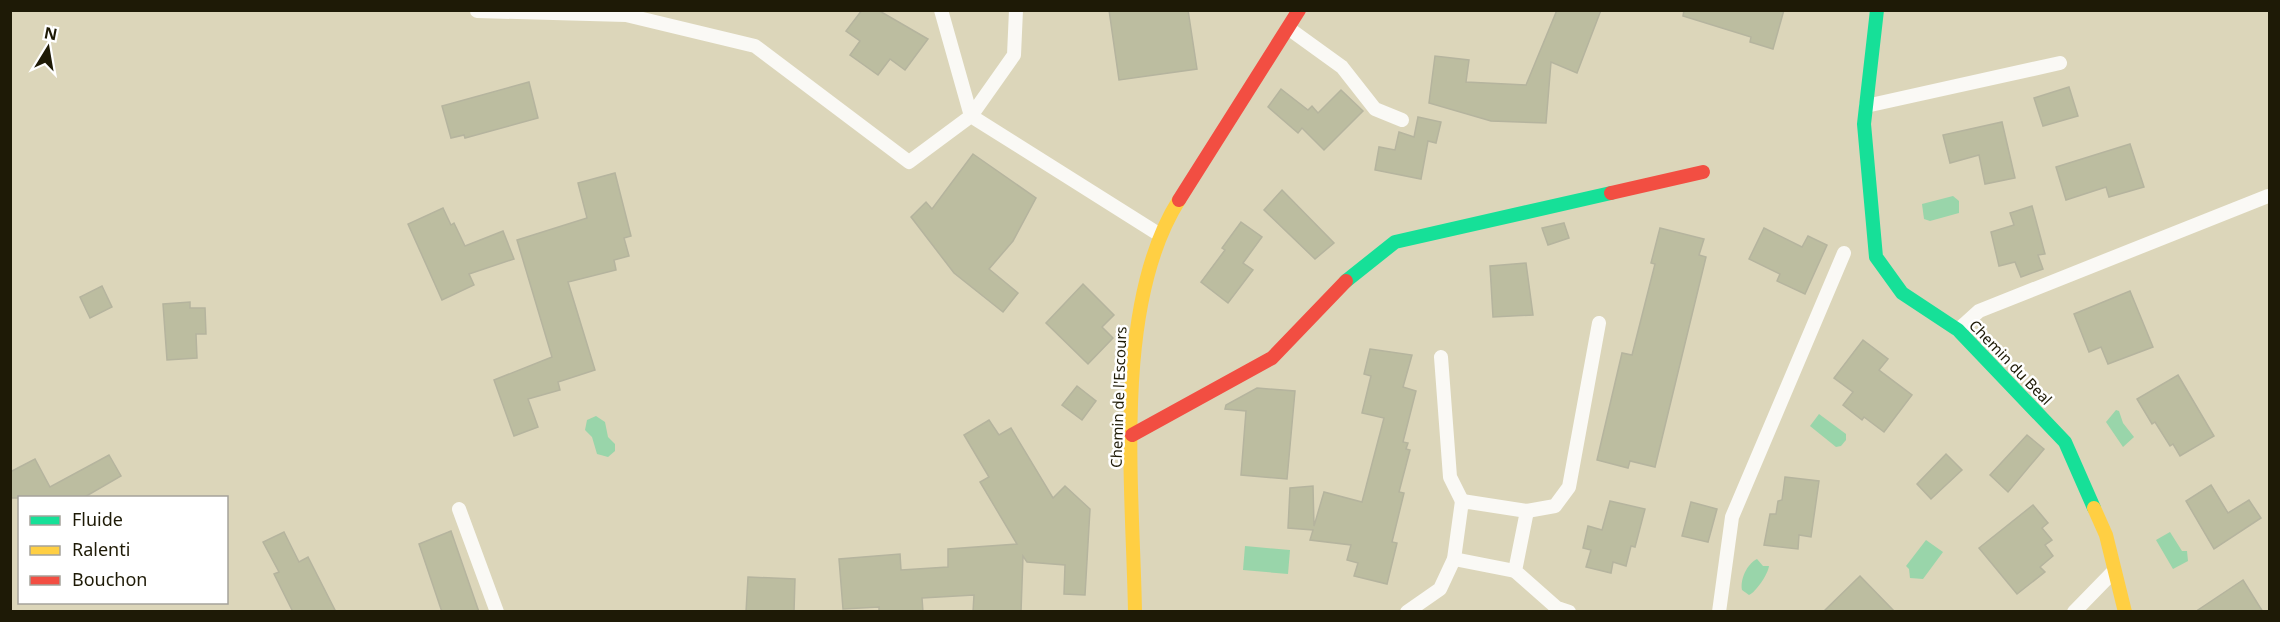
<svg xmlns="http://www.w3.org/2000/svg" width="2280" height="622" font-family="'Noto Sans',sans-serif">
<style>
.water{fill:#99d5aa}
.building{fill:#bcbda0;stroke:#b5b49e;stroke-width:1.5}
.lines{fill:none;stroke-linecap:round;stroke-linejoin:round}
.lane{stroke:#faf9f5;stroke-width:14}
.fast{stroke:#16e098;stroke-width:14}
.slow{stroke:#ffcf43;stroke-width:14}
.jam{stroke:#f24e42;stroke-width:14}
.labels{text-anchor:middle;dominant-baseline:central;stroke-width:5;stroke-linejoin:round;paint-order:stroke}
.street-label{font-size:15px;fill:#1e1a06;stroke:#fff}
</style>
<rect width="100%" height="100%" fill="#dcd6ba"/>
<g class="water">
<path d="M1953 196 1959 201V213L1930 221 1924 219 1922 204Z"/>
<path d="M2116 410 2119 411 2123 423 2134 437 2123 447 2106 422Z"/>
<path d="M1819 414 1846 434V440L1841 446 1836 447 1810 426Z"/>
<path d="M596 416 605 422 608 437 615 444V451L608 457 597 454 592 437 585 430 587 420Z"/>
<path d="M2170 532 2182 551H2187L2188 561 2173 569 2156 540Z"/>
<path d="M1926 540 1943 552 1923 579 1910 578 1909 569 1906 566Z"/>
<path d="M1245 546 1290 550 1288 574 1243 570Z"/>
<path d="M1757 559 1763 566H1769C1768 574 1756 592 1749 595L1742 590C1740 579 1747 564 1757 559Z"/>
</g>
<g class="building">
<path d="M862 10H878L928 39 905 70 890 59 878 75 850 55 860 41 846 31Z"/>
<path d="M1109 10H1188L1197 69 1119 80Z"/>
<path d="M1557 10H1601L1577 73 1551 62 1546 123 1491 121 1429 103 1435 56 1469 60 1466 82 1526 85Z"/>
<path d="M1684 10H1784L1773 49 1750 42 1751 37 1683 16Z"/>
<path d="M529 82 538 118 465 138 464 135 451 138 442 106Z"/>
<path d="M2069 87 2078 116 2043 126 2034 98Z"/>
<path d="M1281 89 1308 110 1312 106 1318 113 1341 90 1363 111 1324 150 1302 128 1298 133 1268 107Z"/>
<path d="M1418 117 1441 122 1436 143 1428 141 1421 179 1375 170 1379 147 1395 150 1399 132 1414 137Z"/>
<path d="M2002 122 2015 178 1985 184 1979 155 1950 163 1943 135Z"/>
<path d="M2130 144 2144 187 2109 197 2106 187 2066 200 2056 167Z"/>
<path d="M973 154 1036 198 1013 241 989 269 1018 293 1003 312 954 273 911 217 926 202 932 209Z"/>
<path d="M615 173 631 236 624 238 629 256 614 260 616 270 568 282 595 370 558 382 560 390 528 399 538 427 514 436 494 380 552 357 517 240 587 218 578 183Z"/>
<path d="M1282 190 1334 243 1315 259 1264 210Z"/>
<path d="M2032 206 2045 254 2038 255 2043 269 2021 277 2015 262 1999 266 1991 232 2014 225 2010 213Z"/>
<path d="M443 208 451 225 454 223 465 246 503 231 514 259 469 274 474 285 442 300 408 224Z"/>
<path d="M1241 222 1262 237 1243 263 1253 270 1228 303 1201 282 1225 250 1222 248Z"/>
<path d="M1564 223 1569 238 1548 245 1542 228Z"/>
<path d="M1660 228 1704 239 1699 255 1706 257 1655 467 1630 461 1628 468 1597 460 1622 353 1632 355 1655 264 1651 263Z"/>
<path d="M1764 228 1802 247 1808 236 1827 245 1805 294 1777 281 1780 274 1749 259Z"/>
<path d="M1526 263 1533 315 1493 317 1490 266Z"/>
<path d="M1083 284 1114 315 1102 327 1113 338 1088 364 1046 323Z"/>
<path d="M102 286 112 307 90 318 80 297Z"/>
<path d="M2130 291 2153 347 2108 364 2101 347 2089 352 2074 314Z"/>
<path d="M190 302V308H205L206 334H196L197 358 167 360 163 304Z"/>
<path d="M1863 340 1888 359 1879 370 1912 395 1884 432 1864 417 1862 420 1843 405 1853 392 1834 378Z"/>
<path d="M1370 349 1412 355 1403 387 1416 391 1403 442 1408 443 1406 449 1410 450 1399 492 1404 493 1392 542 1397 543 1387 584 1354 576 1358 563 1347 560 1351 545 1310 540 1313 530 1288 528 1290 488 1313 486 1314 526 1324 492 1362 502 1384 418 1362 413 1371 376 1364 374Z"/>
<path d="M2178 375 2214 436 2180 456 2173 444 2170 446 2155 422 2152 424 2137 399Z"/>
<path d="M1077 386 1096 401 1082 420 1062 405Z"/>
<path d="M1257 388 1295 391 1287 479 1241 475 1246 411 1225 409 1226 405Z"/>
<path d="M989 420 999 435 1011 428 1053 498 1065 486 1090 509 1085 595 1064 594 1065 565 1027 562 1023 556 1021 612H973L974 595 922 598 923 612H879V607L843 609 839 559 900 554 901 570 948 567V549L1017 544 980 482 989 477 964 435Z"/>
<path d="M2027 435 2044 449 2008 492 1990 475Z"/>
<path d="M1946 454 1962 470 1931 499 1917 484Z"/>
<path d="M109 455 121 476 83 498H10V472L35 459 50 487Z"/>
<path d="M1785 477 1819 481 1811 537 1799 535 1798 549 1764 545 1770 514H1776L1778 501 1782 500Z"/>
<path d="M2211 485 2228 513 2249 500 2261 518 2214 549 2186 501Z"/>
<path d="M1610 501 1645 509 1635 547 1631 546 1626 566 1613 562 1611 573 1586 567 1591 550 1583 548 1588 526 1602 530Z"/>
<path d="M1691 502 1717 509 1708 542 1682 536Z"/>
<path d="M2033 505 2048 523 2042 528 2052 540 2045 545 2053 556 2040 567 2045 572 2017 594 1979 548Z"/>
<path d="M451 531 479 612H442L419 544Z"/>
<path d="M284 532 299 562 308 557 336 612H293L274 574 279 572 263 542Z"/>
<path d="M1860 576 1895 612H1823Z"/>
<path d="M748 577 795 579 794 612H746Z"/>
<path d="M2243 580 2263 612H2195Z"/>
</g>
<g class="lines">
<g class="lane">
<path d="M941 10 971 116 1014 55 1016 10"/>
<path d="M477 11 626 15 755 46 909 162 971 116 1160 235"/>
<path d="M1288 28 1342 67 1375 109 1402 120"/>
<path d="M1866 106 2060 63"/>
<path d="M1958 330 1979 311 2268 196"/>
<path d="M1441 357 1450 477 1462 501"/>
<path d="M459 509 497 612"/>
<path d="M1527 511 1515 571 1557 608 1569 612"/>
<path d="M1454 559 1515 571"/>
<path d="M1407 612 1440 589 1454 559 1462 501 1527 511 1555 506 1569 487 1599 323"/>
<path d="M1719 612 1732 517 1844 253"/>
<path d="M2074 612 2113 572"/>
</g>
<g class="fast">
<path d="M1877 10 1864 124 1876 257 1902 293 1958 330 2065 442 2094 508"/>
<path d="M1346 281 1395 242 1611 193"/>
</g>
<g class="slow">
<path d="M2094 508 2106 535 2125 612"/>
<path d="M1135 612C1133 489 1112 306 1179 200"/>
</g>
<g class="jam">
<path d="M1611 193 1703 172"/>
<path d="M1179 200 1299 10"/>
<path d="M1132 435 1272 358 1346 281"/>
</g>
</g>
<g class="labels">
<g class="street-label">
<text transform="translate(2011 362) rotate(46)">Chemin du Beal</text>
<text transform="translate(1118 397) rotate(-88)">Chemin de l'Escours</text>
</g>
</g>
<rect width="2280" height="622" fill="none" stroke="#1e1a06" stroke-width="24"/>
<rect x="18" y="496" width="210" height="108" fill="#ffffff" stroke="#a5a39b" stroke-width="1.5"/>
<rect x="30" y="516" width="30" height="9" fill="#16e098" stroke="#a5a39b" stroke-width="1.5"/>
<text x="72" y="526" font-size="18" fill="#1e1a06">Fluide</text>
<rect x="30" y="546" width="30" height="9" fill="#ffcf43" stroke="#a5a39b" stroke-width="1.5"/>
<text x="72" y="556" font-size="18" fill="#1e1a06">Ralenti</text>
<rect x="30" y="576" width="30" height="9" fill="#f24e42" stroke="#a5a39b" stroke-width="1.5"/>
<text x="72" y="586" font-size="18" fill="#1e1a06">Bouchon</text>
<g transform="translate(48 48) rotate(11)" stroke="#ffffff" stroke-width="4.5" paint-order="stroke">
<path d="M0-4.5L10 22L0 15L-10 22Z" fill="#1e1a06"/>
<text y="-9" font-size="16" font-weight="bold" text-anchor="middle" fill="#1e1a06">N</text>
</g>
</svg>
